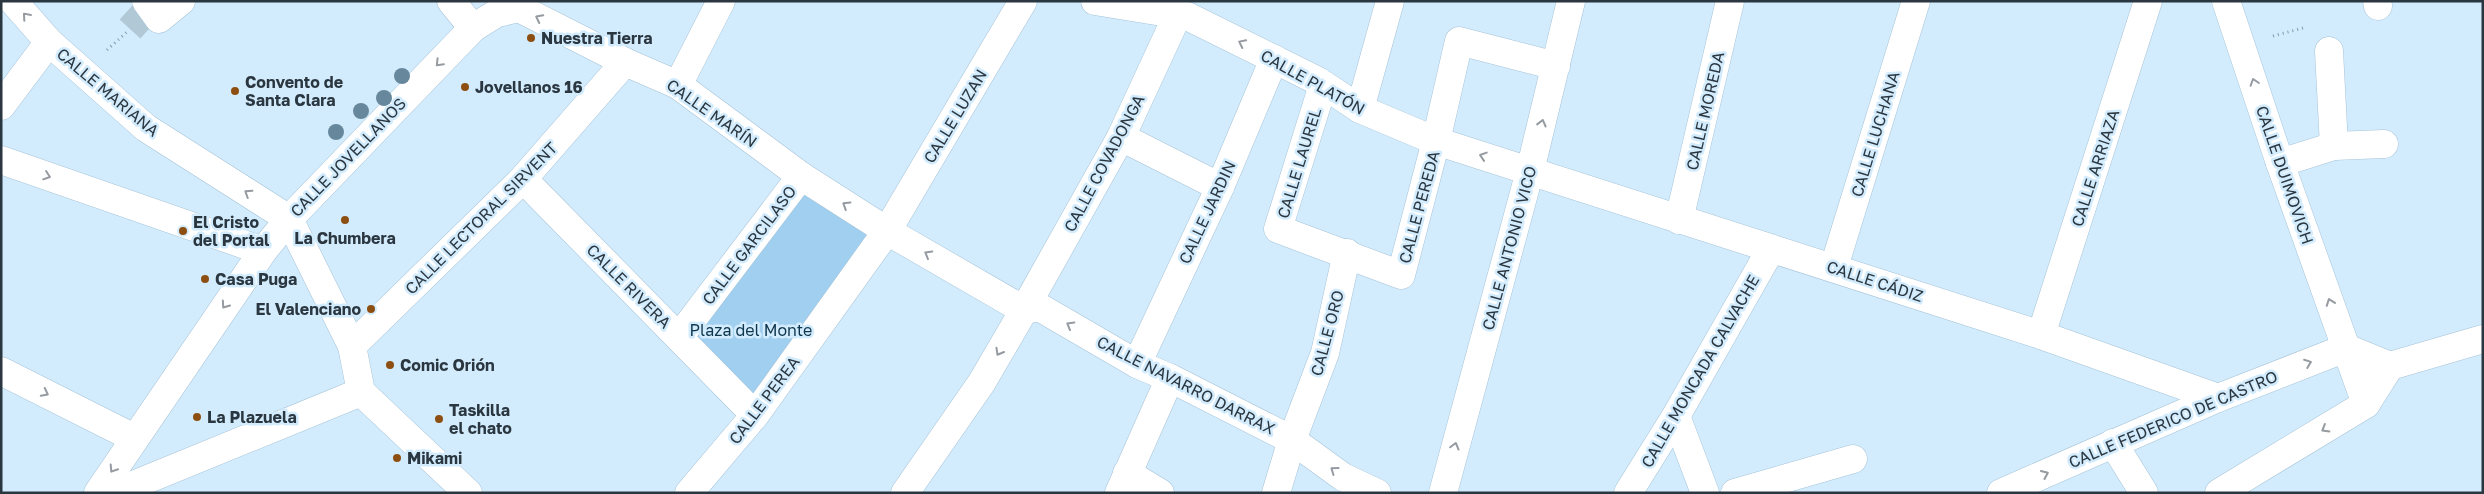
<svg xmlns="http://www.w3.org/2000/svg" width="2484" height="494" font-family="'Golos Text',sans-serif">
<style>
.green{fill:#a0cff0}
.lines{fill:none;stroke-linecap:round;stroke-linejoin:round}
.minor-tunnel{stroke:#b1c8d7;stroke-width:28;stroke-dasharray:28 14;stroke-linecap:butt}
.minor-casing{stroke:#a5c3d8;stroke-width:29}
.path{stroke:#8699a6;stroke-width:3;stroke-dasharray:1 4;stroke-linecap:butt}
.minor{stroke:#fff;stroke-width:28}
.tree{fill:#67889c}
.oneway{stroke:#959ba0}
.poi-dot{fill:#8c4e11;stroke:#d3ecfd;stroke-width:2}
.labels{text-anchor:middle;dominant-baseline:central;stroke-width:5;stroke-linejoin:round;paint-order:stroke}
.poi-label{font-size:16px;font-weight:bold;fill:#2b3740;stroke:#d3ecfd;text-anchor:start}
.street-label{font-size:16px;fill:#2b3740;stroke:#d3ecfd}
.park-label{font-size:16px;fill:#0e364d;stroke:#d3ecfd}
</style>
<rect width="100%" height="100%" fill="#d3ecfd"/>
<path class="green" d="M801 176 887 231 755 415 679 337Z"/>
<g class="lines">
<path class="minor-tunnel" d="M130 29 150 7"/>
<defs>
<g id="minor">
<path d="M13 1 49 42 146 128 289 219"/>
<path d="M146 1 159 19 181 1"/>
<path d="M451 1 473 28"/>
<path d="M1095 1 1187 16 1318 81 1360 109 1436 141 2041 335 2218 398"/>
<path d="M2226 1 2280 163 2366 404"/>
<path d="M2377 1 2378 6"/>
<path d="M678 85 721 1"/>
<path d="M1323 85 1278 229 1401 275 1436 141 1459 41 1556 66"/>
<path d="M1 106 49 42"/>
<path d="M1360 109 1390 1"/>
<path d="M1121 137 1220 187"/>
<path d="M2334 146 2384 144"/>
<path d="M1 160 263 251"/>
<path d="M2280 163 2334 146 2329 51"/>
<path d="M523 179 755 415"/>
<path d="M289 219 352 346 361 392 468 493"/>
<path d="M1679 220 1730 1"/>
<path d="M1834 267 1916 1"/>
<path d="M2041 335 2148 1"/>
<path d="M679 337 801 176"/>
<path d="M352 346 523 179 625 62"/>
<path d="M2346 348 2390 366 2483 339"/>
<path d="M1137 364 1220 187 1274 59"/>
<path d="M1 371 134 438"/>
<path d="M1676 416 1705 493"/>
<path d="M2113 443 2144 493"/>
<path d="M1127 473 1160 493"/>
<path d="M98 493 263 251 289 219 473 28 497 13 519 8 625 62 678 85 801 176 887 231 1024 310 1039 307 1137 364 1170 378 1292 440 1343 477 1377 493"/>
<path d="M114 493 361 392"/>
<path d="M689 493 755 415 887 231 1023 1"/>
<path d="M905 493 982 382 1024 310 1121 137 1178 14"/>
<path d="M1119 493 1170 378"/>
<path d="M1276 493 1292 440 1325 353 1347 253"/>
<path d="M1443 493 1530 171 1571 1"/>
<path d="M1628 493 1676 416 1771 249"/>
<path d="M1735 493 1853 459"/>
<path d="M2001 493 2218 398 2346 348"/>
<path d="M2219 493 2366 404 2390 366"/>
</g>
</defs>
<use href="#minor" class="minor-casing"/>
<g class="path">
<path d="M2273 36 2303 28"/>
<path d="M107 50 128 31"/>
</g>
<use href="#minor" class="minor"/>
</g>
<g class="tree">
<circle cx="402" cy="76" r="8"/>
<circle cx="384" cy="98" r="8"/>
<circle cx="361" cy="111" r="8"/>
<circle cx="336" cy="132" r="8"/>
</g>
<defs><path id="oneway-chevron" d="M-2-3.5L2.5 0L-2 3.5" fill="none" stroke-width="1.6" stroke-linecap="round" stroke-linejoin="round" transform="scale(1.25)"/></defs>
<g class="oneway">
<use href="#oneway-chevron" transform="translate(26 16) rotate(-131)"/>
<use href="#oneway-chevron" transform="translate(539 18) rotate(-153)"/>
<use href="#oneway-chevron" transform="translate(1242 43) rotate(-154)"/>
<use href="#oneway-chevron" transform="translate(439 63) rotate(134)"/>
<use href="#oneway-chevron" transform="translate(2254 82) rotate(-108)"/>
<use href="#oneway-chevron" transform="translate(1542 123) rotate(-76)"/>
<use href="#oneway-chevron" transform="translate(1483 156) rotate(-162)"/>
<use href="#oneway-chevron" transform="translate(47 176) rotate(19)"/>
<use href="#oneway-chevron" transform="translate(248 193) rotate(-147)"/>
<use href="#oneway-chevron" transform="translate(846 205) rotate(-148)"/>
<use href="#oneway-chevron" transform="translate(928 254) rotate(-150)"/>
<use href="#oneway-chevron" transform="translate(2330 302) rotate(-110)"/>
<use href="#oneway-chevron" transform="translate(225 305) rotate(125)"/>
<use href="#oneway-chevron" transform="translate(1070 325) rotate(-150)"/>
<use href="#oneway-chevron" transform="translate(999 352) rotate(120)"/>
<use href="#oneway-chevron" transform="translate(2308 363) rotate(-21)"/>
<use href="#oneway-chevron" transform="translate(45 393) rotate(27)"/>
<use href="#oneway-chevron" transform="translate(2325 429) rotate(149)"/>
<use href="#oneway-chevron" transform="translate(1455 446) rotate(-75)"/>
<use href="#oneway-chevron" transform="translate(113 469) rotate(123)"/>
<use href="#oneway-chevron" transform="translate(1334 470) rotate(-144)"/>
<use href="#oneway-chevron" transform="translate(2045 474) rotate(-24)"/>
</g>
<g class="poi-dot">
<circle cx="531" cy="38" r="5"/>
<circle cx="465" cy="87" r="5"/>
<circle cx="235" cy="91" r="5"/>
<circle cx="345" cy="220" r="5"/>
<circle cx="183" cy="231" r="5"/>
<circle cx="205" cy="279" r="5"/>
<circle cx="371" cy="309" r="5"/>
<circle cx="390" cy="365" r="5"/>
<circle cx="197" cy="417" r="5"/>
<circle cx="439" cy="419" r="5"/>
<circle cx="397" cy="458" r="5"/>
</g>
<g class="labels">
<g class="poi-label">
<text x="541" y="38">Nuestra Tierra</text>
<text x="245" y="82">Convento de<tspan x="245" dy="18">Santa Clara</tspan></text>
<text x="475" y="87">Jovellanos 16</text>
<text x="193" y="222">El Cristo<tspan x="193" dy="18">del Portal</tspan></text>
<text x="345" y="238" text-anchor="middle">La Chumbera</text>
<text x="215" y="279">Casa Puga</text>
<text x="361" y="309" text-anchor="end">El Valenciano</text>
<text x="400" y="365">Comic Orión</text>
<text x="449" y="410">Taskilla<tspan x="449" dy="18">el chato</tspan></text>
<text x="207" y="417">La Plazuela</text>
<text x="407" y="458">Mikami</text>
</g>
<g class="street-label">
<text transform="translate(1313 82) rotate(29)">CALLE PLATÓN</text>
<text transform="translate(108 92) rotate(40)">CALLE MARIANA</text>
<text transform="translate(1705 111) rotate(-77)">CALLE MOREDA</text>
<text transform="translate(712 113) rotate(35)">CALLE MARÍN</text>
<text transform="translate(955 116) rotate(-59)">CALLE LUZAN</text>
<text transform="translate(1875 134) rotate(-73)">CALLE LUCHANA</text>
<text transform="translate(348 157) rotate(-46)">CALLE JOVELLANOS</text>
<text transform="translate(1104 163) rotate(-62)">CALLE COVADONGA</text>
<text transform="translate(1299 163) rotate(-73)">CALLE LAUREL</text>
<text transform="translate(2095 168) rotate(-72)">CALLE ARRIAZA</text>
<text transform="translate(2285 175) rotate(71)">CALLE DUIMOVICH</text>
<text transform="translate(1419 207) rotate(-75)">CALLE PEREDA</text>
<text transform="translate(1207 212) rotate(-65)">CALLE JARDIN</text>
<text transform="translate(481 218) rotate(-45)">CALLE LECTORAL SIRVENT</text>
<text transform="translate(749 245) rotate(-53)">CALLE GARCILASO</text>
<text transform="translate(1509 248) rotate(-75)">CALLE ANTONIO VICO</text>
<text transform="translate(1875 281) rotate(18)">CALLE CÁDIZ</text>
<text transform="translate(629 286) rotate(45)">CALLE RIVERA</text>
<text transform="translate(1327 333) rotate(-75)">CALLE ORO</text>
<text transform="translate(1700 371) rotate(-60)">CALLE MONCADA CALVACHE</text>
<text transform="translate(1186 385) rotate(27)">CALLE NAVARRO DARRAX</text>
<text transform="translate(764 400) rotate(-53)">CALLE PEREA</text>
<text transform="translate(2173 419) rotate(-23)">CALLE FEDERICO DE CASTRO</text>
</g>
<g class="park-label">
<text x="751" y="330">Plaza del Monte</text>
</g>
</g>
<rect width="2484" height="494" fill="none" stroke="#2b3740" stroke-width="5"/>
</svg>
